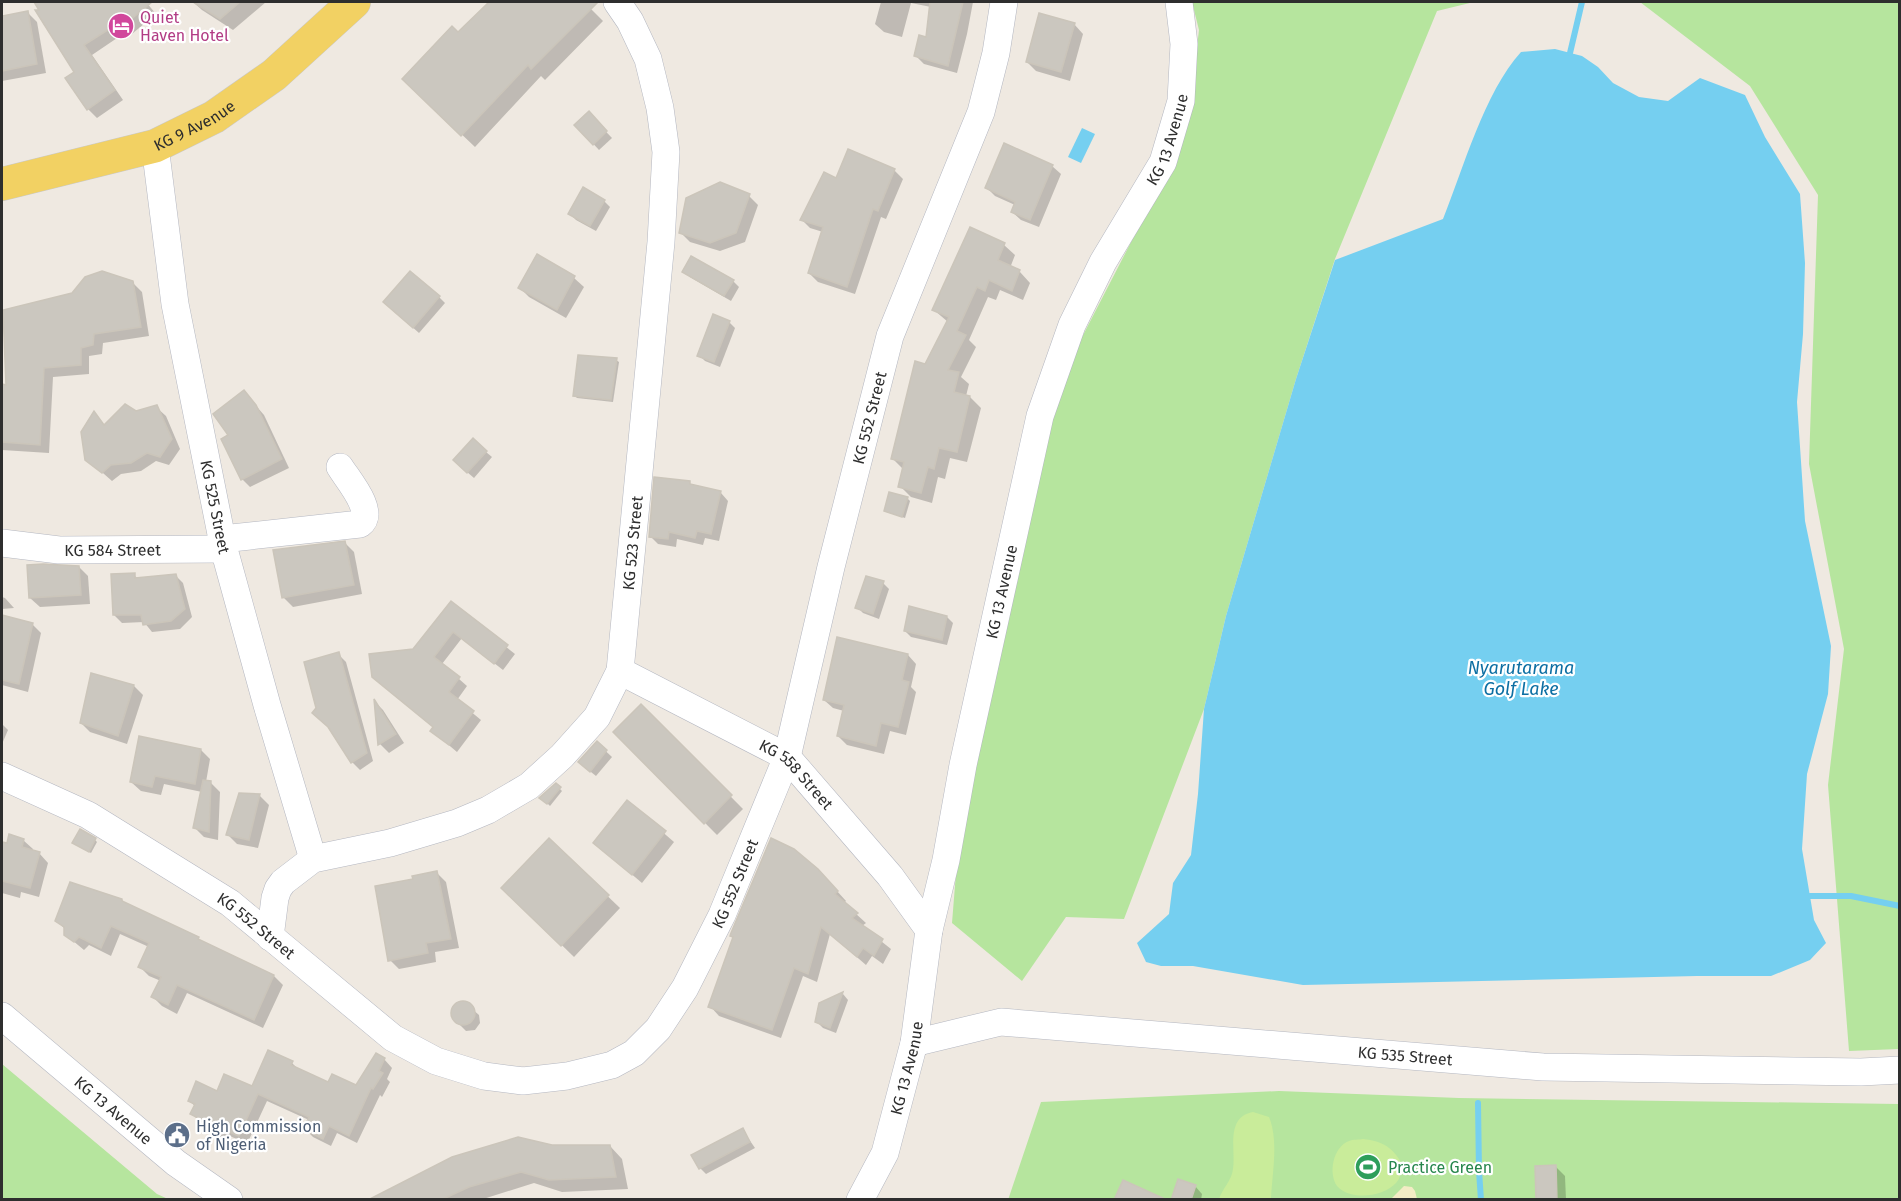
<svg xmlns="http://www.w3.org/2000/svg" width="1901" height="1201" font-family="'Fira Sans',sans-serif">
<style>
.green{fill:#b6e59e}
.sand{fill:#f3ecc5}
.pitch{fill:#c9ec9a}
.water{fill:#75cff0}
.shadow{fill:#0003}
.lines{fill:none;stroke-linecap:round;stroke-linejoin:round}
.stream{stroke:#75cff0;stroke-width:6}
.building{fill:#cbc7bf;stroke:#cbc5ba;stroke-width:1.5}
.minor-casing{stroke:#b4b7c1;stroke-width:28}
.major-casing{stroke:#c9c9c9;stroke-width:34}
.minor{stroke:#fff;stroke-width:27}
.major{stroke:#f2d163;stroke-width:33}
.labels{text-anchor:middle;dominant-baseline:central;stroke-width:4.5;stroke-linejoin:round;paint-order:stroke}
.hotel-label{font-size:16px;fill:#b23c85;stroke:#fff;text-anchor:start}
.street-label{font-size:16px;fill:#2e2e2e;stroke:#fff}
.service-label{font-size:16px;fill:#4e5e75;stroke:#fff;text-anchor:start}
.leisure-label{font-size:16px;fill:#27864d;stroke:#fff;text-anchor:start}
.water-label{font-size:18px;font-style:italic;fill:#0d6fa3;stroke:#fff}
</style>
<rect width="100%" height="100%" fill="#efe9e1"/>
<g class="green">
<path d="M1192 2H1474L1437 11 1335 259 1296 379 1226 616 1204 709 1124 919 1066 917 1022 981 952 923 963 786 1063 374 1161 184 1190 106 1199 30Z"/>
<path d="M1640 2H1899V1049L1849 1051 1828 785 1844 649 1809 464 1818 195 1750 86Z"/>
<path d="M2 1064 157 1194 168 1199H2Z"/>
<path d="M1279 1091 1459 1098 1899 1104V1199L1008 1200 1041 1102Z"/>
</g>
<path class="sand" d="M1404 1186 1412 1187 1415 1191 1417 1199H1391Z"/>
<g class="pitch">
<path d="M1253 1112 1269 1117C1279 1141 1272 1174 1271 1199H1219C1222 1189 1232 1180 1233 1169 1236 1150 1225 1117 1253 1112Z"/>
<path d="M1363 1139C1383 1141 1394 1148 1403 1166 1401 1172 1400 1179 1396 1183 1383 1197 1350 1201 1337 1186 1328 1173 1333 1147 1349 1141 1353 1139 1359 1140 1363 1139Z"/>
</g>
<g class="water">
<path d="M1555 49 1582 56 1598 67 1613 83 1639 97 1668 101 1700 78 1745 95 1765 137 1800 194 1805 263 1803 334 1797 402 1805 521 1831 646 1828 694 1807 774 1802 849 1814 920 1826 943 1810 960 1771 976H1697L1303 985 1193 966H1161L1146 962 1137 943 1169 914 1173 883 1191 855 1198 794 1204 709 1226 616 1296 379 1335 260 1443 219C1464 167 1484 93 1521 52Z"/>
<path d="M1082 128 1095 134 1081 163 1068 157Z"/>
</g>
<g class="shadow">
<path d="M35 2H146L156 14 127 38 123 34 92 55 123 100 97 118 88 109 76 73Z"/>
<path d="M193 2H266L233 30 202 10Z"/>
<path d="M491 2H584L603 21 545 80 541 76 475 147 417 92 458 34Z"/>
<path d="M881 2H973L967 34 957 73 924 64 915 55 927 39 931 7 911 3 902 37 884 32 875 24Z"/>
<path d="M28 13 37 22 46 73 2 81V18Z"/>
<path d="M1074 24 1083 34 1070 81 1036 71 1027 62Z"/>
<path d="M589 114 612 138 599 150 576 125Z"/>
<path d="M1052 166 1061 174 1039 227 1021 220 1012 212 1015 205 995 196 987 188Z"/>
<path d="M894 170 903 179 886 219 881 217 855 294 818 282 809 273 823 232 810 228 802 220 837 180Z"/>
<path d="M749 196 758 205 745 242 720 251 690 242 681 233Z"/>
<path d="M604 201 610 207 596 231 576 220 570 214Z"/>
<path d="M970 229 1004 245 1015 255 1010 268 1020 272 1030 283 1023 300 1000 290 996 300 988 297 969 340 976 347 961 377 969 384 966 396 970 397 981 408 967 462 950 458 945 479 938 477 932 503 911 497 900 486 904 470 892 458 925 365 948 322 934 310Z"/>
<path d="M537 256 574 278 584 287 566 318 529 297 519 287Z"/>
<path d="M684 271 733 281 739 287 731 301 690 277Z"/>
<path d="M133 283 142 292 149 336 103 343 102 354 89 356V374L53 377 49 453 2 450V386H8Z"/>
<path d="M439 297 445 303 419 333 391 308Z"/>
<path d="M729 322 735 328 720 367 705 361 699 355Z"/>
<path d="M616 360 619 362 613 402 577 398 574 395Z"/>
<path d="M244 392 264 415 289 468 250 487 242 479 230 436Z"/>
<path d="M156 407 166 416 180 449 169 465 156 461 141 471 121 474 112 481 87 459 94 414 105 426 136 413Z"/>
<path d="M486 452 492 457 474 478 460 466Z"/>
<path d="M689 483 693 486 721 493 728 501 719 541 705 538 703 545 677 539 676 547 658 544 650 536Z"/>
<path d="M907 498 910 501 905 518 885 511Z"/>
<path d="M345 543 354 552 362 594 293 607 283 597Z"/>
<path d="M79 567 88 576 90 604 40 607 30 598Z"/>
<path d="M134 575 138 579 175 575 183 583 192 617 180 629 152 632 144 622 122 623 114 615Z"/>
<path d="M883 583 889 589 879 619 863 613 857 607Z"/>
<path d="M2 597 5 598 14 608 2 609Z"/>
<path d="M451 603 515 654 503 670 462 638 442 664 467 686 457 700 481 720 457 752 432 731 434 727 414 651Z"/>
<path d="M2 617 32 624 41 633 28 692 2 685Z"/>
<path d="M947 617 953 623 947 645 911 637 905 631Z"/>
<path d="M338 654 346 662 373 761 360 770 352 762Z"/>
<path d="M908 655 916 664 911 687 916 692 906 735 890 731 884 754 847 745 838 736 844 711 833 708 824 700Z"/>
<path d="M134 686 143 695 127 744 90 732 81 723Z"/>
<path d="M376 703 383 710 404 743 389 753 380 744Z"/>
<path d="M641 706 743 809 717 835 615 732Z"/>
<path d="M2 724 8 730 2 744Z"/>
<path d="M597 743 612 757 596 776 586 768Z"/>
<path d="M201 750 210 759 206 782H210L220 792 218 840 204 837 195 828 202 792 164 784 161 795 141 791 131 782Z"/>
<path d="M556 785 562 791 550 806 542 798Z"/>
<path d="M240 795 260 796 269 805 258 848 237 844 228 835Z"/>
<path d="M628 802 674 842 642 883 595 843Z"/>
<path d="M23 840 33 849 32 852 39 853 48 863 39 897 21 892 20 898 2 893V843L8 845Z"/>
<path d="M95 840 97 842 91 853 74 843Z"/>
<path d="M549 840 620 908 574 957 503 888Z"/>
<path d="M437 873 446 882 459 948 435 952 436 962 399 969 390 960 415 881Z"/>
<path d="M827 880 846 901 844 903 866 923 862 926 891 949 883 964 872 956 866 965 830 934 817 982 803 976 781 1038 719 1016 710 1006 734 939 731 936Z"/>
<path d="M122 900 126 905 198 938 204 943 274 976 283 985 263 1028 187 993 177 1014 162 1006 153 997 161 981 149 976 140 967 149 947 120 934 111 956 89 945 84 950 66 935V930L57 921Z"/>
<path d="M843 994 848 1000 836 1033 823 1028 817 1022 821 1004Z"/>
<path d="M464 1002 479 1015 480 1023 475 1030 466 1031 452 1017 454 1007Z"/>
<path d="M384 1059 392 1068 387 1079 390 1082 382 1097 380 1095 357 1143 337 1133 331 1146 313 1137 305 1129 309 1120 267 1101 247 1144 230 1136 228 1141 212 1133 192 1114 195 1106 189 1101 218 1093 253 1088 292 1063 300 1071 329 1084 357 1087Z"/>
<path d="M742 1129 755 1148 706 1174 700 1168Z"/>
<path d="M610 1146 622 1159 628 1189 562 1192 534 1183 480 1200H371L552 1147Z"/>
<path d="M1556 1167 1565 1176 1566 1200H1537Z"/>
<path d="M1195 1186 1202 1194 1201 1200H1173Z"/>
</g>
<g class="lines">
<g class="stream">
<path d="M1570 53 1582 2"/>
<path d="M1810 896H1851L1900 906"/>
<path d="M1478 1103 1479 1171 1481 1200"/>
</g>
</g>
<g class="building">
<path d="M34 2H152L118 30 114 26 84 45 115 90 87 110 65 78 74 72 35 10H39Z"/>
<path d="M193 2H240L220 19Z"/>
<path d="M489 2H598L531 69 528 65 461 136 402 79 452 26 458 32Z"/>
<path d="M930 2H963L948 66 914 56 919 35 926 37Z"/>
<path d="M28 11 37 64 2 71V16Z"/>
<path d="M1039 13 1075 23 1061 72 1026 62Z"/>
<path d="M589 111 607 131 593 145 574 125Z"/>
<path d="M1004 143 1053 165 1030 220 1011 212 1015 202 985 188Z"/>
<path d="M848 149 895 169 878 211 873 209 847 287 808 273 823 227 800 220 824 172 836 178Z"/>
<path d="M720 182 750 194 736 233 710 243 679 233 686 198Z"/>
<path d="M583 187 605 200 590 226 568 214Z"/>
<path d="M970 227 1005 243 998 260 1020 270 1012 291 989 280 985 291 977 287 957 331 966 335 948 370 959 372 954 392 970 396 957 452 939 448 934 469 928 467 921 493 898 487 904 462 891 459 915 361 925 364 949 317 932 310Z"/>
<path d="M537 254 575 276 557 310 518 288Z"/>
<path d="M691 256 734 280 724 296 682 272Z"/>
<path d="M102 271 133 281 141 327 94 334 93 345 81 348V365L44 368 40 445 2 442V384L6 385 3 310 72 293 85 277Z"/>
<path d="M410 271 440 296 413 328 383 302Z"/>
<path d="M713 314 730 321 714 362 697 356Z"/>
<path d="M578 355 617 358 611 400 573 396Z"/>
<path d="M244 390 256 405 282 459 241 480 221 439 228 435 213 414Z"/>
<path d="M125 404 136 411 157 405 172 439 160 457 147 453 131 463 111 465 102 473 85 460 81 432 94 411 104 425Z"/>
<path d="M473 438 487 451 467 473 453 460Z"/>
<path d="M654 477 690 481V484L721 491 711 534 697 531 695 538 669 532 668 539 649 537Z"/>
<path d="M889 492 908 497 902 517 884 511Z"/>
<path d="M345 541 354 585 282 598 273 550Z"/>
<path d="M43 564 79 566 81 595 29 598 27 565Z"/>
<path d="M135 573V578L176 574 185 609 171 621 143 625 141 615H113L111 574Z"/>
<path d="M866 576 884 581 873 614 855 608Z"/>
<path d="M451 601 508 645 494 664 453 632 434 657 460 677 449 692 474 711 449 745 430 731 433 727 372 677 369 654 413 649Z"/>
<path d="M909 606 947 616 942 640 904 631Z"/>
<path d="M2 615 33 623 19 684 2 680Z"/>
<path d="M837 637 908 654 902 680 909 682 898 727 881 723 876 746 837 736 844 705 823 700Z"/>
<path d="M339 652 367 753 351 763 328 727 312 713 316 708 304 662Z"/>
<path d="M91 673 134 685 118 736 80 723Z"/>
<path d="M374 699 396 734 378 745Z"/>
<path d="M641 704 732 795 704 824 613 732Z"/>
<path d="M139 736 201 749 195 784 155 776 152 787 130 782Z"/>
<path d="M597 741 607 750 590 772 578 762Z"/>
<path d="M203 780 211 781 209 832 193 828Z"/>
<path d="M556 783 561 787 547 804 539 798Z"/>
<path d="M239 793 260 794 249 840 226 835Z"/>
<path d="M627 800 666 831 632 875 593 843Z"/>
<path d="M80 829 96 838 89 852 72 843Z"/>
<path d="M9 834 24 839 22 847 40 852 30 888 2 881V842L7 843Z"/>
<path d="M549 838 609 895 561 946 501 888Z"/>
<path d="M771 838 794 849 818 869 838 891 835 894 858 913 852 918 883 939 874 956 863 948 857 957 821 927 808 974 794 968 772 1030 708 1007 733 937 730 936 731 933Z"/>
<path d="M437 871 451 939 426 943 428 953 388 961 375 886 413 879 412 876Z"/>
<path d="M70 882 122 899V901L199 937 198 939 274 975 254 1020 177 985 168 1005 151 997 161 977 138 967 149 943 111 926 101 948 79 937 74 942 64 935V927L55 921Z"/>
<path d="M843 992 830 1028 815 1022 819 1003Z"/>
<circle cx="463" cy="1013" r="12"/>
<path d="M268 1050 293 1061 291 1065 328 1082 332 1074 356 1085 376 1053 385 1058 379 1071 383 1073 373 1089 371 1088 349 1136 329 1126 323 1139 303 1129 309 1117 258 1094 239 1136 222 1129 220 1134 202 1125 204 1121 190 1114 195 1104 188 1101 196 1081 217 1091 224 1074 252 1086Z"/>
<path d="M743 1128 750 1142 699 1169 691 1155Z"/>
<path d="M518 1137 552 1145H610L616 1177 549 1180 521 1172 469 1187 441 1200H368L452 1157Z"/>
<path d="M1556 1165 1557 1200H1536L1535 1166Z"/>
<path d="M1178 1179 1196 1185 1191 1200H1171Z"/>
<path d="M1123 1180 1167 1200H1114Z"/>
</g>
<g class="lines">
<defs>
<g id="minor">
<path id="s1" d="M155 146 175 304 224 549 267 705 313 859"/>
<path d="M222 539 360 524C376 512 348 480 340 467"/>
<path id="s2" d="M2 543 59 550 224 549"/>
<path id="s3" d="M620 671 787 757 890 876 929 930"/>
<path id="s4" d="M2 776 88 815 230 903 393 1038 436 1061 484 1076 523 1081 567 1076 612 1065 634 1053 658 1029 685 988 722 915 787 757 831 567 890 336 981 112 996 53 1004 2"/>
<path id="s5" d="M270 937 275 898 278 889 283 882 313 859 390 843 457 823 488 810 529 786 562 756 597 717 620 671 661 242 666 152 660 108 648 59 630 21 617 2"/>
<path id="s6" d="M2 1016 176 1163 229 1200"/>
<path id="s7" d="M914 1043 1001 1022 1543 1067 1861 1072 1900 1070"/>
<path id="s8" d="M860 1200 885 1153 914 1043 929 930 946 860 963 765 1040 416 1072 325 1103 262 1163 162 1181 101 1184 44 1179 2"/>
</g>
<g id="major">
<path id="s9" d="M2 184 155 146 214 117 274 75 354 2"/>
</g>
</defs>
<use href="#minor" class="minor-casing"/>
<use href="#major" class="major-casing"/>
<use href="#minor" class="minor"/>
<use href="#major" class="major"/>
</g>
<defs>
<symbol id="hotel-disc" viewBox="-11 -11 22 22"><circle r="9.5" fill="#d1479c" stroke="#fff"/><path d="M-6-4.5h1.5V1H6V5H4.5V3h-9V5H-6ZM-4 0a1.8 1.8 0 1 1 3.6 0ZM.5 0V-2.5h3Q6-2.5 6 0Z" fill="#fff"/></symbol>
<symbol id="civic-disc" viewBox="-11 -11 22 22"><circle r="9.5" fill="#5c6f8a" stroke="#fff"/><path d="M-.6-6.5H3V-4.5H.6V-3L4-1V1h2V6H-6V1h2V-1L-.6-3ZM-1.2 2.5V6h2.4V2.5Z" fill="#fff"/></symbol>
<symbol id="stadium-disc" viewBox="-11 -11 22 22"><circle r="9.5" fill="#2e9e5b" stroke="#fff"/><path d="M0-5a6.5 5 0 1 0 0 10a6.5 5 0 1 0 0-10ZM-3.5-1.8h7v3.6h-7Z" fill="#fff"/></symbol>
</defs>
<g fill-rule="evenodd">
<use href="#hotel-disc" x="106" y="11" width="30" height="30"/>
<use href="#civic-disc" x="162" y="1120" width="30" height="30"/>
<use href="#stadium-disc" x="1353" y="1152" width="30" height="30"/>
</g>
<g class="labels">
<g class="hotel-label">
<text x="140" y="17">Quiet<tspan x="140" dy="18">Haven Hotel</tspan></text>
</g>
<g class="street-label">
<text stroke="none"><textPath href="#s9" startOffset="202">KG 9 Avenue</textPath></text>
<text stroke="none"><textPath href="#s8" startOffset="1113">KG 13 Avenue</textPath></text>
<text stroke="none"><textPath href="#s4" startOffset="1412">KG 552 Street</textPath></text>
<text stroke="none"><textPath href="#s1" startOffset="366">KG 525 Street</textPath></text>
<text stroke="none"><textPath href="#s5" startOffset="602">KG 523 Street</textPath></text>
<text stroke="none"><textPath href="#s2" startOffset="111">KG 584 Street</textPath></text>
<text stroke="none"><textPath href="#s8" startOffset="627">KG 13 Avenue</textPath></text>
<text stroke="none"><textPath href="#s3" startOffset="206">KG 558 Street</textPath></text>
<text stroke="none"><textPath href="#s4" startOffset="926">KG 552 Street</textPath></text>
<text stroke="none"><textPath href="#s4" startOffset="296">KG 552 Street</textPath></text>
<text stroke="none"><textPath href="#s7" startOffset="495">KG 535 Street</textPath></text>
<text stroke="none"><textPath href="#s8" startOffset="141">KG 13 Avenue</textPath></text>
<text stroke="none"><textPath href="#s6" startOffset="146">KG 13 Avenue</textPath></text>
</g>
<g class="service-label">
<text x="196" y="1126">High Commission<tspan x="196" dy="18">of Nigeria</tspan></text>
</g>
<g class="leisure-label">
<text x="1388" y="1167">Practice Green</text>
</g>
<g class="water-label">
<text x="1521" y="668">Nyarutarama<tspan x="1521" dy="21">Golf Lake</tspan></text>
</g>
</g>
<rect width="1901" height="1201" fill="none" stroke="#2e2e2e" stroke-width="6"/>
</svg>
